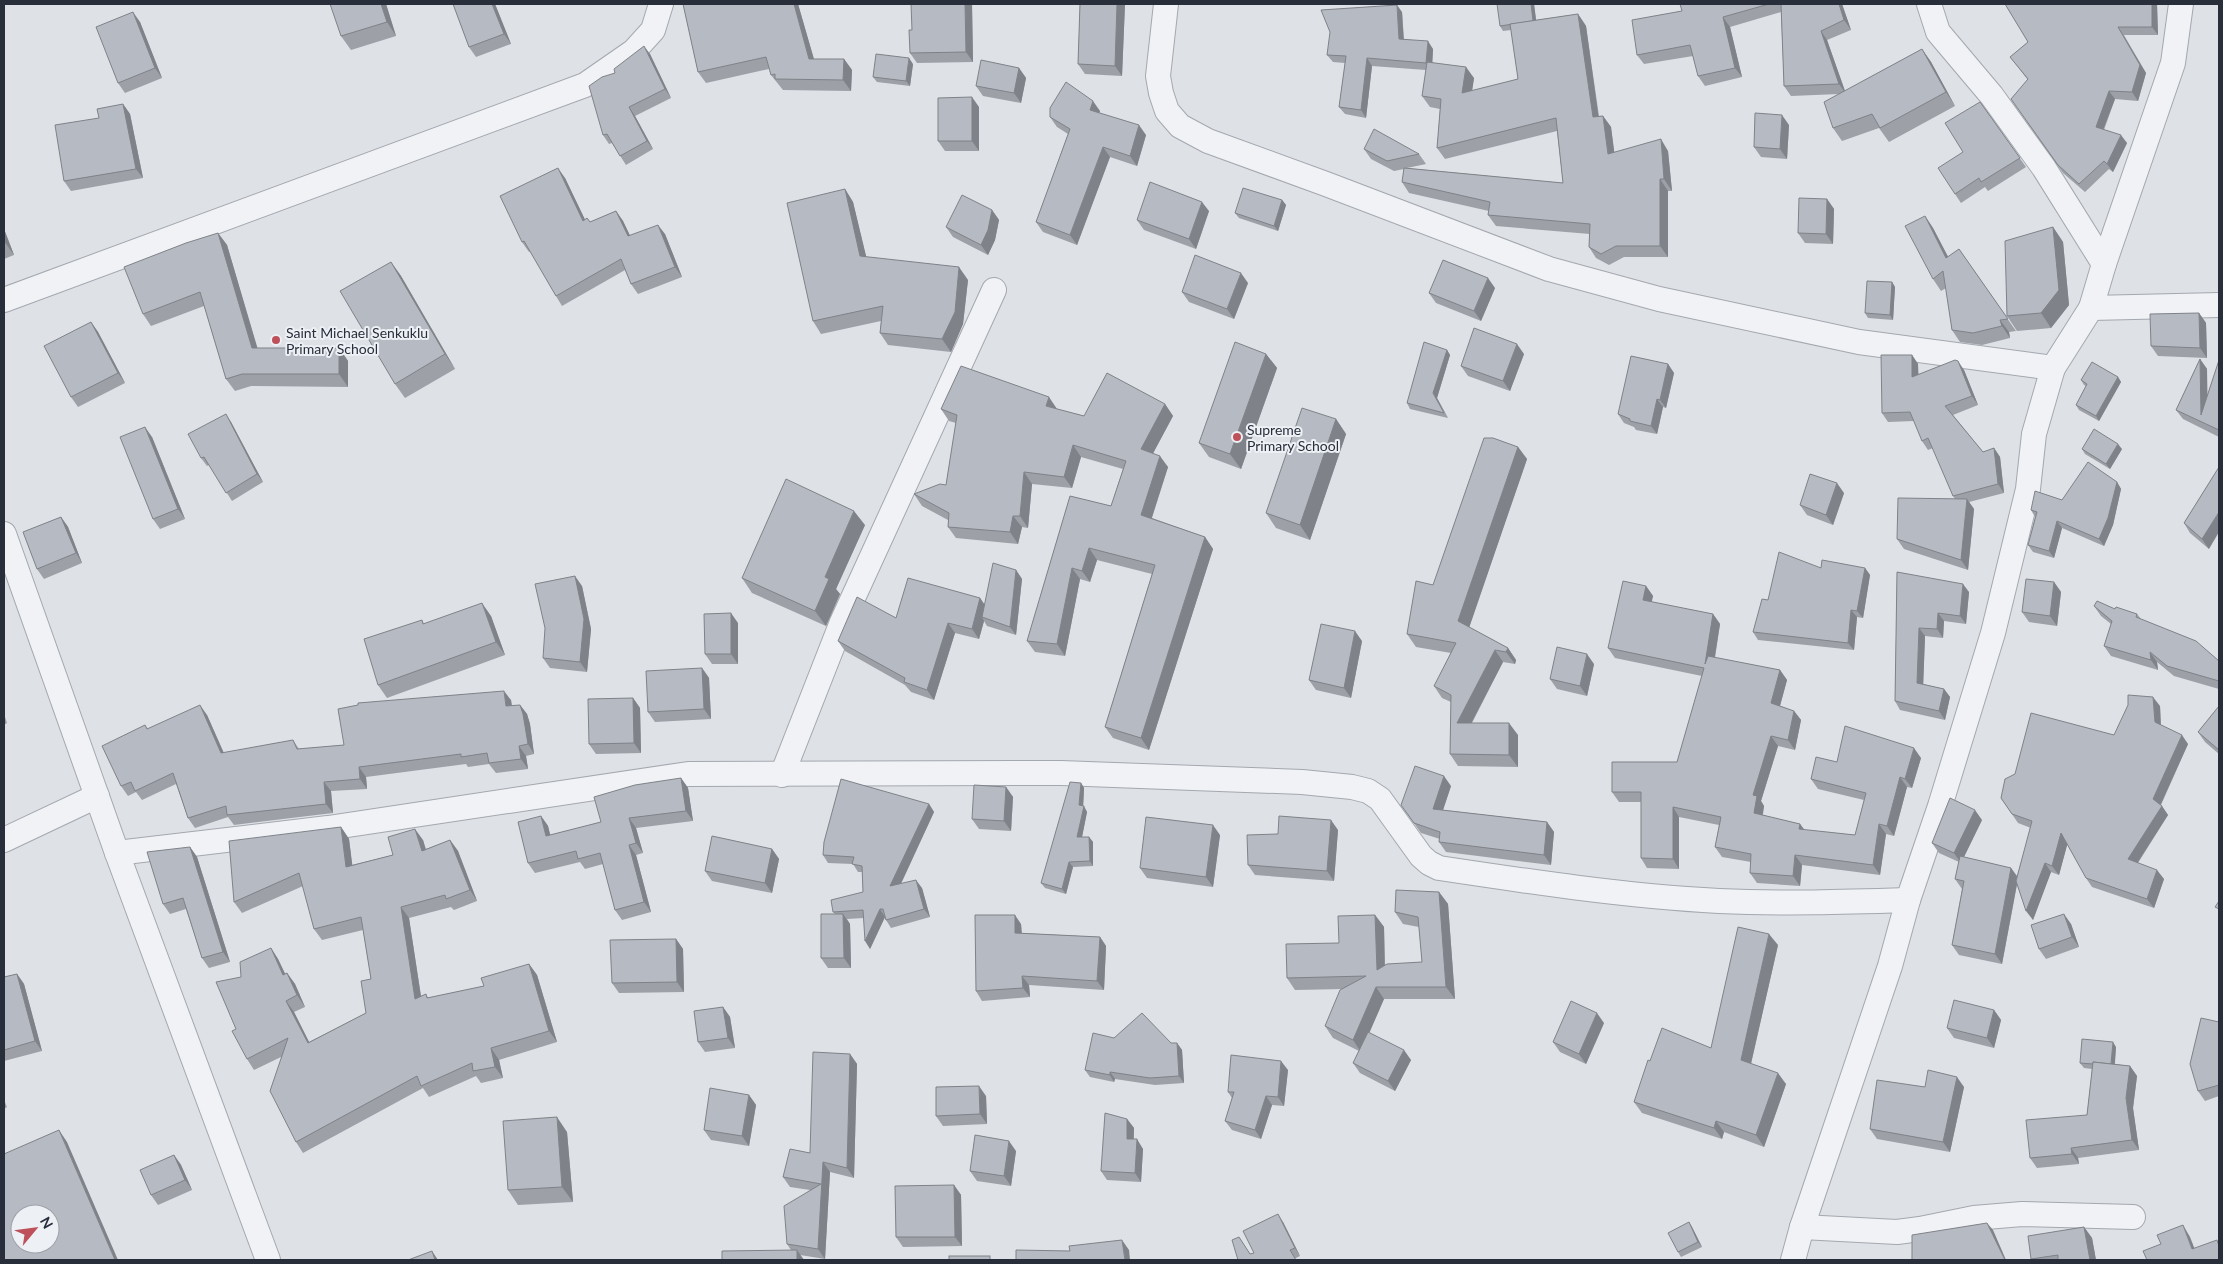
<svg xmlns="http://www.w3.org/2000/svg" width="2223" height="1264" font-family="Lato,sans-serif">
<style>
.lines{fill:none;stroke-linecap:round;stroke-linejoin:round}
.street-casing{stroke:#a4a8af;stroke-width:26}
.street{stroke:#f0f2f5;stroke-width:24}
.wall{fill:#9da0a7}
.shaded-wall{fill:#7f8288}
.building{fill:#b6bac2;stroke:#7f8288;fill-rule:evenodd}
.poi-dot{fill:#be505a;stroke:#edf0f4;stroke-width:2}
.labels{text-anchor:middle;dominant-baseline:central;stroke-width:4;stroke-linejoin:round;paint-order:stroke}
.poi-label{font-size:14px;fill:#292e3b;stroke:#edf0f4;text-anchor:start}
</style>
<rect width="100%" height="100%" fill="#dee1e6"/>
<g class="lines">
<defs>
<g id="street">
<path d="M1166 4 1158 76 1161 93 1167 111 1180 126 1208 141 1326 184 1549 269 1659 299 1859 342 2053 368"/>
<path d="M2104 264 2173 63 2181 4"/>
<path d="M4 300 585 85 634 51 653 30 661 4"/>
<path d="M2091 308 2219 305"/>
<path d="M4 534 117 853 268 1260"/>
<path d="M782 775 842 622 994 290"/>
<path d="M4 840 97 796"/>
<path d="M117 853 328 828 688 774 1061 773 1302 782 1352 787 1368 791 1380 799 1421 856 1429 863 1439 868C1532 882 1625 896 1719 901 1782 904 1845 902 1908 900"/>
<path d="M1802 1227 1897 1232 1920 1229 1974 1218 2022 1214 2133 1217"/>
<path d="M1793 1260 1802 1227 1890 966 1908 900 1940 806 1993 633 2028 489 2034 434 2053 368 2091 308 2104 264 2044 168 1992 96 1938 32 1929 4"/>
</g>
</defs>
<use href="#street" class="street-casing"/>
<use href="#street" class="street"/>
</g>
<g class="wall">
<path d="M386 4 396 36 351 50 341 36Z"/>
<path d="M453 4H495L511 44 476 57 469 47Z"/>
<path d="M683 4H798L814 59H844L852 70 851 91 783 90 771 75 769 69 706 83 698 72Z"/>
<path d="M972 4 973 62 917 63 910 53 912 30Z"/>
<path d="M1080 4H1125L1122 76 1085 74 1078 64Z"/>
<path d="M1534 4 1536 20 1578 14 1586 26 1599 116H1603L1611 127 1614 152 1668 151 1672 191H1668V257H1624L1609 265 1596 258 1589 247 1590 234 1496 226 1488 215 1489 211 1409 193 1402 182 1404 169 1394 171 1371 159 1364 149 1419 154 1426 164 1407 168 1563 183 1557 131 1445 159 1437 148 1440 109 1430 107 1422 96 1426 70 1372 66 1366 118 1345 114 1339 107 1345 63 1333 62 1327 55 1402 12 1404 39 1433 49 1432 62 1474 78 1472 91 1518 79 1511 30 1503 31 1500 26Z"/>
<path d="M1680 4H1842L1851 30 1827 40 1845 91 1922 49 1931 62 1955 106 1889 142 1879 128 1842 141 1833 128 1839 94 1791 96 1784 86 1781 12 1730 27 1742 77 1705 86 1698 76 1693 56 1644 64 1637 55 1682 11Z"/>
<path d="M2005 4H2157L2158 35H2124L2146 73 2138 101 2115 99 2104 130 2127 143 2113 172 2109 169 2085 192 2063 173 2011 99 2028 80 2010 57 2028 42Z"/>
<path d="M140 22 162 78 125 93 118 83Z"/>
<path d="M650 54 671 98 635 116 653 149 626 165 612 143 609 144 603 135 615 73Z"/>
<path d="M913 64 910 86 877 82 873 77Z"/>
<path d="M1019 68 1026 78 1021 103 983 96 976 86Z"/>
<path d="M1980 102 2026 167 1988 191 1985 187 1961 203 1955 194 1963 152Z"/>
<path d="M123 104 130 114 143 178 71 191 64 181 99 118Z"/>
<path d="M979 107V151H945L938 141Z"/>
<path d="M1100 111 1099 113 1146 135 1137 166 1110 157 1077 245 1043 232 1036 222 1068 134 1057 127 1050 117Z"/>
<path d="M1789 125 1787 159 1761 157 1754 147Z"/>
<path d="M565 178 585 220 587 218 590 222 616 211 623 221 630 236 665 234 682 277 638 294 631 284 625 270 562 306 556 296 530 251 529 252 522 242Z"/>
<path d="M845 189 853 202 866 257 968 280 963 324 951 352 888 345 880 333 881 321 821 334 813 321Z"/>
<path d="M1827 199 1834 209 1833 244 1805 243 1798 233Z"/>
<path d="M1282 200 1286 205 1278 231 1239 218 1235 213Z"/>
<path d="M992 210 999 220 995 240 988 255 953 237 946 227Z"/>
<path d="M1209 211 1196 249 1144 230 1137 220Z"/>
<path d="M1925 216 1933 228 1948 257 1959 249 2016 331 2009 332 2010 338 1982 345 1960 342 1952 330 1946 288 1941 291 1933 279Z"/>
<path d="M2053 227 2063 242 2069 305 2051 328 2017 331 2007 316Z"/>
<path d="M4 229 14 255 4 259Z"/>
<path d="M218 233 227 245 257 348H339L348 361V387L251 386 235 391 226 379 204 306 151 326 143 314Z"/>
<path d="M391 262 401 276 455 369 405 398 395 384Z"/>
<path d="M1892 282 1895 287 1893 320 1868 318 1865 313Z"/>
<path d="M1248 283 1234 319 1189 302 1182 292Z"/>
<path d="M1495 288 1481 321 1436 303 1429 293Z"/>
<path d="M2199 313 2206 323 2207 358 2158 356 2151 346Z"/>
<path d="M91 322 98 332 125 383 78 407 71 397Z"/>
<path d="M1447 350 1450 355 1437 398 1448 418 1410 409 1407 403Z"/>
<path d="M1266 354 1277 368 1241 469 1209 457 1199 443Z"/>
<path d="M1524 354 1510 391 1468 376 1461 366Z"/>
<path d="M1912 355 1918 364V374L1964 370 1978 405 1953 415 1983 452 1994 448 2000 457 2004 493 1969 502 1974 509 1968 570 1904 549 1897 539 1955 499 1953 496 1933 448 1928 450 1922 441 1914 421 1888 422 1882 413Z"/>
<path d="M2200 359 2207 369V396L2219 360V437L2183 419 2176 410Z"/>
<path d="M1668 364 1674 373 1666 408 1663 407 1657 434 1636 430 1634 427 1624 423 1618 414Z"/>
<path d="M2118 377 2121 382 2099 421 2079 410 2076 405 2086 386 2084 385 2081 380Z"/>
<path d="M1165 404 1173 416 1153 453 1168 467 1152 518 1205 537 1213 549 1149 750 1113 738 1105 727 1152 574 1097 560 1090 582 1080 579 1065 656 1035 652 1027 641 1070 496 1111 506 1123 469 1081 457 1072 488 1032 484 1028 528 1022 527 1018 544 956 538 948 527V520L922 506 914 494 946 485 956 423 949 421 941 409H1057L1084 416Z"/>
<path d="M1336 419 1346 434 1310 540 1276 528 1266 513Z"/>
<path d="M231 422 263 482 232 501 209 465 207 466 201 458Z"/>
<path d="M152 437 185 519 160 529 153 519Z"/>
<path d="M1518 447 1527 459 1469 627 1508 648 1516 660 1515 664 1503 662 1472 723 1518 735V767L1458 766 1450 754 1451 702 1442 698 1434 686 1451 653 1416 647 1407 634 1433 585Z"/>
<path d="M2082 449H2122L2110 469 2085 454Z"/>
<path d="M2219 467 2209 549 2190 533 2184 523Z"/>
<path d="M2117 482 2121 489 2113 525 2104 546 2062 528 2054 558 2033 552 2028 545 2035 517 2031 510Z"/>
<path d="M1844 493 1833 525 1807 515 1800 505Z"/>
<path d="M61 517 68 527 82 563 44 579 37 569Z"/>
<path d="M865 525 836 589 840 594 826 626 752 593 742 578Z"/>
<path d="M1821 568H1865L1870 575 1863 618 1857 617 1854 650 1758 640 1753 632 1768 600Z"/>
<path d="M1016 570 1022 579 1016 635 987 626 984 621 979 639 955 633 934 700 911 692 905 685 845 651 838 641 896 618 980 598 984 604Z"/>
<path d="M1897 572 1969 592 1966 624 1944 621 1943 638 1925 636 1923 684 1944 689 1950 697 1945 720 1900 710 1895 701Z"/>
<path d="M2054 582 2061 592 2057 626 2029 622 2022 612Z"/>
<path d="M582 586 591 629 587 672 550 668 543 658Z"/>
<path d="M1646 586 1653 596 1651 602 1713 614 1720 624 1715 658 1780 670 1787 680 1780 706 1794 711 1801 720 1795 750 1778 746 1761 801 1764 806 1763 815 1800 824 1804 830 1855 835 1864 800 1818 789 1811 779 1837 762 1921 758 1912 788 1907 787 1894 836 1886 834 1880 875 1802 865 1800 886 1757 883 1750 873 1751 862 1722 857 1715 847 1719 825 1679 817V869L1647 868 1641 858V802H1619L1612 792 1677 762 1702 676 1615 658 1608 648Z"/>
<path d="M2094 606 2115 609 2137 614 2141 619 2219 661V689L2174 676 2157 662 2158 670 2111 656 2104 646 2111 624 2101 616Z"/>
<path d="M491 616 505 655 387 698 378 685 422 620 424 624Z"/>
<path d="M738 623V664H712L705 654Z"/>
<path d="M1362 641 1351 698 1316 690 1309 680Z"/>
<path d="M1594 664 1587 696 1557 689 1550 679Z"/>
<path d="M702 668 709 678 711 719 655 722 648 712Z"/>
<path d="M633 698 640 708 641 753 596 754 589 744Z"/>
<path d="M511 700 512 706 520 705 527 714 530 724 534 754 526 756 528 769 496 773 489 764 468 767 466 764 366 777 367 789 331 791 333 813 234 825 228 817 195 828 188 818 176 784 142 800 136 792 128 796 121 786 145 725 148 729 207 715 224 753 293 740 299 749 344 745Z"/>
<path d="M2160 706 2161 725 2188 744 2161 805 2168 815 2138 863 2164 879 2154 908 2092 887 2086 878 2067 844 2059 875 2051 872 2033 920 2017 885 2002 964 1959 955 1952 945 1962 889 1955 879 1959 862 1939 853 1932 843 1982 820 1964 857 2011 868 2017 876 2031 828 2018 823 2001 798 2114 735Z"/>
<path d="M2219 706V754L2205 742 2198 732Z"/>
<path d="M4 714 7 723 4 725Z"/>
<path d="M681 778 688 788 693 821 636 828 643 853 636 855 651 912 622 920 615 910 603 864 585 869 580 862 535 873 528 863 541 816 548 826 550 835 601 822Z"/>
<path d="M1081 783 1084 788 1083 806 1087 812 1082 837H1089L1093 842V866L1073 867 1066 894 1045 888 1041 883Z"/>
<path d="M1451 786 1443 810 1547 822 1554 832 1551 865 1446 852 1439 842 1440 839 1421 833 1401 805Z"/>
<path d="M1006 787 1013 797 1011 831 979 829 972 819Z"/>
<path d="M929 804 934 812 901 884 922 888 930 917 891 928 886 920 885 917 870 949 864 918 847 919 850 924 851 968H828L821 958 835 914 833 912 863 892 862 872H858L853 864 828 863 823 855Z"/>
<path d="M341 827 349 839 352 865 393 855 423 840 426 849 450 840 458 851 477 901 454 910 451 907 409 918 421 996 426 994 428 998 484 986 529 964 537 975 557 1042 499 1060 503 1078 481 1083 476 1076 429 1097 423 1088 303 1153 296 1142 281 1057 254 1070 247 1059 236 1029 241 977 271 948 278 959 285 974 287 973 295 984 305 1007 294 1012 309 1042 366 1013 371 979 363 930 322 940 314 929 303 886 242 913 234 902Z"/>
<path d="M1338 830 1334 881 1255 875 1248 865 1278 834Z"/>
<path d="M1220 835 1213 887 1147 878 1140 868Z"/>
<path d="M190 847 197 857 230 962 209 968 202 958 186 909 170 914 163 904Z"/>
<path d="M772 849 779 859 772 893 712 881 705 871Z"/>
<path d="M1439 892 1448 904 1455 999H1384L1369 1033 1411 1060 1395 1091 1360 1073 1353 1063 1359 1051 1333 1038 1325 1026 1343 989 1295 990 1287 978 1339 943 1375 915 1384 927 1385 966 1422 962 1419 927 1403 924 1395 912Z"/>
<path d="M1021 924 1022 933 1100 937 1106 946 1104 990 1029 985 1030 997 982 1001 976 991Z"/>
<path d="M2071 924 2079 947 2046 959 2039 949Z"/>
<path d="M676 939 683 949 684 992 619 993 612 983Z"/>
<path d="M1778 945 1751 1064 1786 1084 1764 1147 1724 1132 1722 1139 1642 1113 1634 1102 1650 1061 1711 1048Z"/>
<path d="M17 974 24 984 42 1051 4 1061V977Z"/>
<path d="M723 1007 730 1017 735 1048 705 1052 698 1042Z"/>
<path d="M1994 1010 2001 1020 1994 1048 1954 1038 1947 1028Z"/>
<path d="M2219 1022V1096L2205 1101 2198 1091Z"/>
<path d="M1604 1023 1586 1064 1560 1052 1553 1042Z"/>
<path d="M1114 1038 1171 1043H1177L1182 1050 1184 1083 1155 1085 1115 1079 1114 1082 1090 1077 1085 1070Z"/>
<path d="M2116 1047 2115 1064 2130 1066 2137 1076 2133 1108 2139 1150 2078 1158 2079 1164 2037 1168 2030 1158 2087 1115 2092 1069 2084 1068 2080 1063Z"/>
<path d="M850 1054 857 1064 854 1178 830 1172 825 1259 800 1255 804 1260 791 1250 787 1244 810 1190 790 1187 783 1177 810 1153Z"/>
<path d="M1288 1070 1284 1106 1272 1105 1261 1139 1232 1130 1225 1121 1232 1098 1228 1092Z"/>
<path d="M1925 1087H1964L1950 1152 1877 1139 1870 1129Z"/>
<path d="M749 1095 756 1105 749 1146 711 1140 704 1130Z"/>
<path d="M986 1096 987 1124 943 1126 936 1116Z"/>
<path d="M4 1100 7 1107 4 1109Z"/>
<path d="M1127 1119 1134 1128V1139L1143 1149 1141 1182 1107 1180 1101 1171Z"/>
<path d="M567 1132 573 1202 518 1205 508 1190Z"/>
<path d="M1016 1151 1011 1186 977 1181 970 1171Z"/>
<path d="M174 1155 181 1165 192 1190 158 1205 151 1195Z"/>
<path d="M954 1185 961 1195 962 1246 903 1247 896 1237Z"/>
<path d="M1283 1222 1300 1256 1296 1258 1238 1260 1239 1237 1250 1254 1254 1253Z"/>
<path d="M1689 1222 1692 1227 1702 1247 1681 1257 1678 1252Z"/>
<path d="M2084 1227 2092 1238 2096 1260H2032L2031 1259Z"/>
</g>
<g class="shaded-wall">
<path d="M381 4H386L396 36 387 22Z"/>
<path d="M492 4H495L511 44 504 34Z"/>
<path d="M794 4H798L817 70 809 59Z"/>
<path d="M965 4H972L973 62 966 52Z"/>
<path d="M1117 4H1125L1122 76 1115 66Z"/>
<path d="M1531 4H1534L1537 27 1533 22Z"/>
<path d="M1839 4H1842L1851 30 1844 20Z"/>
<path d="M2152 4H2157L2158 35 2152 27Z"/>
<path d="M1397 5 1402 12 1404 46 1399 39Z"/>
<path d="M133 12 140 22 162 78 155 68Z"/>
<path d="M1578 14 1586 26 1600 128 1593 117Z"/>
<path d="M1723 17 1730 27 1742 77 1735 68Z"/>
<path d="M2118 27 2146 73 2138 101 2132 92Z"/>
<path d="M1821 31 1827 40 1846 94 1839 84Z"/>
<path d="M1428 41 1433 49 1432 71 1426 63Z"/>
<path d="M644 46 650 54 671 98 665 89Z"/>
<path d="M1922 49 1931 62 1955 106 1946 92Z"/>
<path d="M909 58 913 64 910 86 906 81Z"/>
<path d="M1367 58 1372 66 1366 118 1361 110Z"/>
<path d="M844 59 852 70 851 91 843 80Z"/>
<path d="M1466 67 1474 78 1470 104 1462 93Z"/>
<path d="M1019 68 1026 78 1021 103 1014 93Z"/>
<path d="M2109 91 2115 99 2101 135 2096 127Z"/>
<path d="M972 97 979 107V151L972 141Z"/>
<path d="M1093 101 1100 111 1097 120 1090 110Z"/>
<path d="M123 104 130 114 143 178 136 169Z"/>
<path d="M629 107 635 116 653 149 647 141Z"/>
<path d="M1782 115 1789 125 1787 159 1780 149Z"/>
<path d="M1603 116 1611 127 1616 165 1608 154Z"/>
<path d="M1139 125 1146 135 1137 166 1130 156Z"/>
<path d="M2121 135 2127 143 2113 172 2107 164Z"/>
<path d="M1661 139 1668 151 1672 191 1664 179Z"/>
<path d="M1103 147 1110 157 1077 245 1070 235Z"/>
<path d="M558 168 565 178 590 230 583 221Z"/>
<path d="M1660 179 1668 191V257L1660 246Z"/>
<path d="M845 189 853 202 869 268 860 256Z"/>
<path d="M1827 199 1834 209 1833 244 1826 234Z"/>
<path d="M1282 200 1286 205 1278 231 1274 226Z"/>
<path d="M1202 202 1209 211 1196 249 1189 239Z"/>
<path d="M992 210 999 220 995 240 988 255 981 245Z"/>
<path d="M616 211 623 221 635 246 628 236Z"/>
<path d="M1925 216 1933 228 1955 270 1946 258Z"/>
<path d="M658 225 665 234 682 277 675 267Z"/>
<path d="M2053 227 2063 242 2069 305 2051 328 2041 313Z"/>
<path d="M4 229 14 255 4 241Z"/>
<path d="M218 233 227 245 261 360 252 348Z"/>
<path d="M391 262 401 276 455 369 445 354Z"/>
<path d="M959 267 968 280 963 324 951 352 942 339Z"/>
<path d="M1241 273 1248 283 1234 319 1227 309Z"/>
<path d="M1488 278 1495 288 1481 321 1474 311Z"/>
<path d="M1892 282 1895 287 1893 320 1890 315Z"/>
<path d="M2199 313 2206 323 2207 358 2200 348Z"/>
<path d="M2000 320 2009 332 2010 338 2002 326Z"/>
<path d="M91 322 98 332 125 383 118 373Z"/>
<path d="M1517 344 1524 354 1510 391 1503 381Z"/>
<path d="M339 348 348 361V387L339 374Z"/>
<path d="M1447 350 1450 355 1437 398 1448 418 1433 393Z"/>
<path d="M1266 354 1277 368 1241 469 1230 454Z"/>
<path d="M1912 355 1918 364 1919 386 1912 377Z"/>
<path d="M2200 359 2207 369 2208 425 2201 415Z"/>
<path d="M1958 361 1964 370 1978 405 1972 396Z"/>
<path d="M1668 364 1674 373 1666 408 1660 400Z"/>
<path d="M2118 377 2121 382 2099 421 2096 416Z"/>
<path d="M1049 397 1057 409 1046 406Z"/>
<path d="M1657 399 1663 407 1657 434 1651 426Z"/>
<path d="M1165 404 1173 416 1149 461 1141 449Z"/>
<path d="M226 414 231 422 263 482 257 474Z"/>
<path d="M1336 419 1346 434 1310 540 1300 525Z"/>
<path d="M145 427 152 437 185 519 178 509Z"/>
<path d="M2118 444 2122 449 2110 469 2106 464Z"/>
<path d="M1073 445 1081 457 1072 488 1064 477Z"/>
<path d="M1518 447 1527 459 1467 634 1458 621Z"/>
<path d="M1994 448 2000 457 2004 493 1998 484Z"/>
<path d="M1160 456 1168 467 1149 526 1141 515Z"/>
<path d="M1024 472 1032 484 1028 528 1020 516Z"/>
<path d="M2117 482 2121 489 2113 525 2104 546 2099 539Z"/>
<path d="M1837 483 1844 493 1833 525 1826 515Z"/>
<path d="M1967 499 1974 509 1968 570 1961 560Z"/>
<path d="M854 511 865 525 836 589 840 594 826 626 815 611 825 577Z"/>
<path d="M2219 512V532L2209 549 2202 539Z"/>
<path d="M1013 516 1022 527 1018 544 1010 532Z"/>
<path d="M61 517 68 527 82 563 76 553Z"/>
<path d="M2057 521 2062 528 2054 558 2049 551Z"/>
<path d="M1205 537 1213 549 1149 750 1141 738Z"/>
<path d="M1089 548 1097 560 1090 582 1082 571Z"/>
<path d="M1072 568 1080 579 1065 656 1057 644Z"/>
<path d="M1865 568 1870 575 1863 618 1857 611Z"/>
<path d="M1016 570 1022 579 1016 635 1010 627Z"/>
<path d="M575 576 582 586 591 629 587 672 580 662Z"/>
<path d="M2054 582 2061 592 2057 626 2050 616Z"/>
<path d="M1963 584 1969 592 1966 624 1960 616Z"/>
<path d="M1646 586 1653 596 1650 610 1643 600Z"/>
<path d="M980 598 987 608 982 617 984 621 979 639 972 629Z"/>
<path d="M482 603 491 616 505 655 496 642Z"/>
<path d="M1851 610 1857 617 1854 650 1848 643Z"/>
<path d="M731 613 738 623V664L731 654Z"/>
<path d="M1938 613 1944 621 1943 638 1937 629Z"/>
<path d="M1713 614 1720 624 1712 674 1705 664Z"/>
<path d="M948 623 955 633 934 700 927 690Z"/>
<path d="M1919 628 1925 636 1923 691 1917 683Z"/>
<path d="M1355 631 1362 641 1351 698 1344 688Z"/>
<path d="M1508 648 1516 660 1515 664 1506 652Z"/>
<path d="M1495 650 1503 662 1465 735 1457 723Z"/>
<path d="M2150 652 2157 662 2158 670 2151 660Z"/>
<path d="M1587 654 1594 664 1587 696 1580 686Z"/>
<path d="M702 668 709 678 711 719 704 709Z"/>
<path d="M1780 670 1787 680 1778 713 1771 703Z"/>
<path d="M1944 689 1950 697 1945 720 1939 711Z"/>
<path d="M504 691 511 700 513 716 506 706Z"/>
<path d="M2153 697 2160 706 2161 732 2155 722Z"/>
<path d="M633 698 640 708 641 753 634 743Z"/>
<path d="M200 705 207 715 228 763 221 753Z"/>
<path d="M520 705 527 714 530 724 534 754 528 744Z"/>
<path d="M1794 711 1801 720 1795 750 1788 740Z"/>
<path d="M1509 723 1518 735V767L1509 755Z"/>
<path d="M2182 735 2188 744 2159 808 2153 799Z"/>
<path d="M1771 736 1778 746 1761 801 1764 806 1761 823 1754 813 1753 795Z"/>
<path d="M519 746 526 756 528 769 521 759Z"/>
<path d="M1914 748 1921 758 1912 788 1905 779Z"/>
<path d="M359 767 366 777 367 789 360 779Z"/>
<path d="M1444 776 1451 786 1440 819 1433 809Z"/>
<path d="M1900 777 1907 787 1894 836 1887 826Z"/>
<path d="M681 778 688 788 693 821 686 811Z"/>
<path d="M324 782 331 791 333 813 326 804Z"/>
<path d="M1081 783 1084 788 1083 810 1079 805Z"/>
<path d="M1006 787 1013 797 1011 831 1004 821Z"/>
<path d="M929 804 934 812 896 894 890 886Z"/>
<path d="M1084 806 1087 812 1081 842 1077 837Z"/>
<path d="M2162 806 2168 815 2134 868 2128 859Z"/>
<path d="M1673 807 1679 817V869L1673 859Z"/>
<path d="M1975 810 1982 820 1961 863 1954 853Z"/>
<path d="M541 816 548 826 553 846 546 836Z"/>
<path d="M629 818 636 828 643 853 636 843Z"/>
<path d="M1331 820 1338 830 1334 881 1327 871Z"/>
<path d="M1547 822 1554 832 1551 865 1544 855Z"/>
<path d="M1800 824 1807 833 1799 829Z"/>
<path d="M1879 824 1886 834 1880 875 1873 865Z"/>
<path d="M1213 825 1220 835 1213 887 1206 877Z"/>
<path d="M341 827 349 839 354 878 346 867Z"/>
<path d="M415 829 423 840 429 862 422 851Z"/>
<path d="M2061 833 2068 842 2059 875 2052 866Z"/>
<path d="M1089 837 1093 842V866L1090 861Z"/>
<path d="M450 840 458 851 477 901 470 890Z"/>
<path d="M629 845 636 855 651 912 644 902Z"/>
<path d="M190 847 197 857 230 962 223 952Z"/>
<path d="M772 849 779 859 772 893 765 883Z"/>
<path d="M1795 855 1802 865 1800 886 1793 876Z"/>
<path d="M1069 862 1073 867 1066 894 1062 889Z"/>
<path d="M2045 863 2051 872 2033 920 2026 911Z"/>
<path d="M2011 868 2018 878 2002 964 1995 954Z"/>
<path d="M2157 870 2164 879 2154 908 2147 899Z"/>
<path d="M916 880 922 888 930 917 924 909Z"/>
<path d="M1439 892 1448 904 1455 999 1446 987Z"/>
<path d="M401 907 409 918 423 1010 415 999Z"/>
<path d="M880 909 885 917 870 949 865 941Z"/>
<path d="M843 914 850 924 851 968 844 958Z"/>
<path d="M2064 914 2071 924 2079 947 2072 937Z"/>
<path d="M1015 915 1021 924 1022 942 1015 933Z"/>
<path d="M1375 915 1384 927 1385 982 1377 970Z"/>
<path d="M1769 934 1778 945 1749 1072 1741 1060Z"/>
<path d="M1100 937 1106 946 1104 990 1097 981Z"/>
<path d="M676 939 683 949 684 992 677 982Z"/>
<path d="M271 948 278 959 291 986 283 975Z"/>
<path d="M529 964 537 975 557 1042 549 1031Z"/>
<path d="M287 973 295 984 305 1007 297 995Z"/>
<path d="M17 974 24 984 42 1051 35 1041Z"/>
<path d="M1022 976 1029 985 1030 997 1023 988Z"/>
<path d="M1376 987 1384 999 1361 1052 1353 1040Z"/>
<path d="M286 1001 294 1012 315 1054 308 1043Z"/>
<path d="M723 1007 730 1017 735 1048 728 1038Z"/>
<path d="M1994 1010 2001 1020 1994 1048 1987 1038Z"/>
<path d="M1597 1013 1604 1023 1586 1064 1579 1054Z"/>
<path d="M2113 1042 2116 1047 2114 1071 2111 1066Z"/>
<path d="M1177 1043 1182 1050 1184 1083 1179 1076Z"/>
<path d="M491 1048 499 1060 503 1078 495 1067Z"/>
<path d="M1404 1050 1411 1060 1395 1091 1388 1081Z"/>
<path d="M850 1054 857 1064 854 1178 847 1168Z"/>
<path d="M1281 1061 1288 1070 1284 1106 1278 1097Z"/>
<path d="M2130 1066 2137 1076 2133 1108 2139 1150 2132 1140 2126 1098Z"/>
<path d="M1110 1072 1115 1079 1114 1082 1110 1075Z"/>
<path d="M1778 1073 1786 1084 1764 1147 1756 1135Z"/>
<path d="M1957 1077 1964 1087 1950 1152 1943 1142Z"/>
<path d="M979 1086 986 1096 987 1124 980 1114Z"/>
<path d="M749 1095 756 1105 749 1146 742 1136Z"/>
<path d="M1266 1096 1272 1105 1261 1139 1255 1130Z"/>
<path d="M557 1117 567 1132 573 1202 562 1187Z"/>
<path d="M1127 1119 1134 1128 1133 1148 1127 1139Z"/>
<path d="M1716 1121 1724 1132 1722 1139 1714 1128Z"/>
<path d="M59 1130 67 1142 118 1260H115Z"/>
<path d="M1137 1139 1143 1149 1141 1182 1135 1173Z"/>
<path d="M1009 1141 1016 1151 1011 1186 1004 1176Z"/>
<path d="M2071 1148 2078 1158 2079 1164 2072 1154Z"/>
<path d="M174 1155 181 1165 192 1190 185 1180Z"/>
<path d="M823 1162 830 1172 825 1259 818 1249Z"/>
<path d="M954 1185 961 1195 962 1246 955 1237Z"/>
<path d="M1278 1214 1283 1222 1300 1256 1295 1248Z"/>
<path d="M1689 1222 1692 1227 1702 1247 1698 1242Z"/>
<path d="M1987 1223 1993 1230 2006 1260H2005Z"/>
<path d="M2183 1225 2190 1237 2199 1260 2192 1249Z"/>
<path d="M2084 1227 2092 1238 2096 1260H2090Z"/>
<path d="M1122 1240 1129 1250 1130 1260H1125Z"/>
<path d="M797 1250 804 1260H797Z"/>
<path d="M432 1251 438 1260H435Z"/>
</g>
<g class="building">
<path d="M330 4H381L387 22 341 36Z"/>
<path d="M453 4H492L504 34 469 47Z"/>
<path d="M683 4H794L809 59H844L843 80 775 79V74L771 75 766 57 698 72Z"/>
<path d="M911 4H965L966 52 910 53 909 30H912Z"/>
<path d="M1080 4H1117L1115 66 1078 64Z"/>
<path d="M1497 4H1531L1533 21 1500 26Z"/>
<path d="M1680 4H1769L1723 17 1735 68 1698 76 1690 45 1637 55 1632 20 1682 11Z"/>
<path d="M1781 4H1839L1844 20 1821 31 1839 84 1784 86Z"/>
<path d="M2005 4H2152V27H2118L2140 65 2132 92 2109 91 2096 127 2121 135 2107 164 2104 161 2079 184 2058 165 2011 99 2028 79 2010 57 2028 42Z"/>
<path d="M1397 5 1399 39 1428 41 1426 63 1367 58 1361 110 1339 107 1346 56 1327 55 1330 32 1321 10Z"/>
<path d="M133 12 155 68 118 83 96 27Z"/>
<path d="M1578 14 1593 117 1603 116 1608 154 1661 139 1664 179H1660V246H1616L1601 254 1589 247 1590 224 1488 215 1490 202 1402 182 1404 168 1563 183 1556 118 1437 148 1441 99 1422 96 1427 62 1466 67 1462 93 1518 79 1510 24Z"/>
<path d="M644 46 665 89 629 107 647 141 620 156 607 134 603 135 589 86 602 77 615 73 614 69Z"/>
<path d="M1922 49 1946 92 1880 128 1872 114 1833 128 1824 102Z"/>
<path d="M876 54 909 58 906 81 873 77Z"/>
<path d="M981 60 1019 68 1014 93 976 86Z"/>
<path d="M1066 82 1093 101 1090 110 1139 125 1130 156 1103 147 1070 235 1036 222 1070 129 1050 117V108Z"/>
<path d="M972 97V141H938V98Z"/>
<path d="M1980 102 2020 158 1981 182 1979 178 1955 194 1938 168 1963 152 1945 123Z"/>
<path d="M123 104 136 169 64 181 55 125 99 118 97 109Z"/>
<path d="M1755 113 1782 115 1780 149 1754 147Z"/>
<path d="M1374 129 1419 154 1387 161 1364 149Z"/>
<path d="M558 168 583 221 587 218 590 222 616 211 628 236 658 225 675 267 631 284 621 259 556 296 524 241 522 242 500 196Z"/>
<path d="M1150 182 1202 202 1189 239 1137 220Z"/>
<path d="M1243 188 1282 200 1274 226 1235 213Z"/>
<path d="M845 189 860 256 959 267 955 312 942 339 880 333 883 306 813 321 787 203Z"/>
<path d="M962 195 992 210 988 230 981 245 946 227Z"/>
<path d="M1799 198 1827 199 1826 234 1798 233Z"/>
<path d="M1925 216 1946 258 1959 249 2008 319 2000 320 2002 326 1973 333 1952 330 1943 271 1933 279 1905 226Z"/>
<path d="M2053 227 2059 290 2041 313 2007 316 2005 241Z"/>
<path d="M218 233 252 348H339V374H242L226 379 200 292 143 314 124 267 186 243Z"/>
<path d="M1195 255 1241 273 1227 309 1182 292Z"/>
<path d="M1443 260 1488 278 1474 311 1429 293Z"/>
<path d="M391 262 445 354 395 384 340 291Z"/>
<path d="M1867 281 1892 282 1890 315 1865 313Z"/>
<path d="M2199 313 2200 348 2151 346 2150 314Z"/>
<path d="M91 322 118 373 71 397 44 346Z"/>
<path d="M1474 328 1517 344 1503 381 1461 366Z"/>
<path d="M1235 342 1266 354 1230 454 1199 443Z"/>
<path d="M1424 342 1447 350 1433 393 1444 413 1407 403Z"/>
<path d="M1881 355H1912V377L1955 360 1958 361 1972 396 1945 406 1983 452 1994 448 1998 484 1953 496 1928 438 1922 441 1910 412 1882 413Z"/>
<path d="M1631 356 1668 364 1660 400 1657 399 1651 426 1630 421V419L1618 414Z"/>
<path d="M2200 359 2201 415 2219 360V430L2176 410Z"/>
<path d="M2092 362 2118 377 2096 416 2076 405 2087 384 2081 380Z"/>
<path d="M961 366 1049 397 1046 406 1084 416 1107 373 1165 404 1141 449 1160 456 1141 515 1205 537 1141 738 1105 727 1155 565 1089 548 1082 571 1072 568 1057 644 1027 641 1070 496 1111 506 1126 461 1073 445 1064 477 1024 472 1020 516H1013L1010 532 948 527 949 513 914 494 940 484 946 485 957 415 941 409Z"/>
<path d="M1302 408 1336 419 1300 525 1266 513Z"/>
<path d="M226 414 257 474 226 493 204 457 201 458 188 434Z"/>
<path d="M145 427 178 509 153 519 120 437Z"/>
<path d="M2094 429 2118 444 2106 464 2082 449Z"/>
<path d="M1484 438H1493L1518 447 1458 621 1508 648 1506 652 1495 650 1457 723H1509V755L1450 754 1451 695 1434 686 1456 643 1407 634 1416 581 1433 585Z"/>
<path d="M2088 462 2117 482 2108 518 2099 539 2057 521 2049 551 2028 545 2037 512 2031 510 2035 491 2062 500Z"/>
<path d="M2219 467V512L2202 539 2184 523Z"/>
<path d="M1810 474 1837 483 1826 515 1800 505Z"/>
<path d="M786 479 854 511 825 577 829 579 815 611 742 578Z"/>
<path d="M1898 498 1967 499 1961 560 1897 539Z"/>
<path d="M61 517 76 553 37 569 23 532Z"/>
<path d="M1779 552 1821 568 1822 560 1865 568 1857 611 1851 610 1848 643 1753 632 1762 599 1768 600Z"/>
<path d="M993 563 1016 570 1010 627 982 617Z"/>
<path d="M1897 572 1963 584 1960 616 1938 613 1937 629 1919 628 1917 683 1944 689 1939 711 1895 701Z"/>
<path d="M575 576 584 619 580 662 543 658 545 628 535 584Z"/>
<path d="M908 578 980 598 972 629 948 623 927 690 904 682 905 678 838 641 857 597 896 618Z"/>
<path d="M2026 579 2054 582 2050 616 2022 612Z"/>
<path d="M1623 581 1646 586 1643 600 1713 614 1705 664 1708 656 1780 670 1771 703 1794 711 1788 740 1771 736 1753 795 1757 796 1754 813 1800 824 1799 829 1855 835 1866 793 1811 779 1816 757 1837 762 1845 726 1914 748 1905 779 1900 777 1887 826 1879 824 1873 865 1795 855 1793 876 1750 873 1751 854 1715 847 1721 817 1673 807V859L1641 858V792H1612V762H1677L1704 668 1608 648Z"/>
<path d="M2097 601 2115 609 2116 607 2137 614 2136 617 2196 641 2219 661V681L2167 666 2150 652 2151 660 2104 646 2112 621 2094 606Z"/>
<path d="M482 603 496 642 378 685 364 639 422 620 423 624Z"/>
<path d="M731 613V654H705L704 614Z"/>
<path d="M1321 624 1355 631 1344 688 1309 680Z"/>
<path d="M1557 647 1587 654 1580 686 1550 679Z"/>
<path d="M702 668 704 709 648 712 646 671Z"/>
<path d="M504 691 506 706 520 705 523 714 528 744 519 746 521 759 489 763 487 753 461 757V754L359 767 360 779 324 782 326 804 227 815 226 806 188 818 173 773 135 791 131 782 121 786 102 746 145 725 147 729 200 705 221 753 293 740 297 749 344 745 338 709 358 705V703Z"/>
<path d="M2128 695 2153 697 2155 722 2182 735 2153 799 2162 806 2128 859 2157 870 2147 899 2086 878 2061 833 2052 866 2045 863 2026 911 2016 881 2032 821 2012 814 2001 798 2005 779 2015 774 2031 713 2114 735 2128 705Z"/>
<path d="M633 698 634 743 589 744 588 699Z"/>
<path d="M2219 706V750L2198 732Z"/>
<path d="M1415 766 1444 776 1433 809 1547 822 1544 855 1439 842 1440 832 1414 823 1401 805Z"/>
<path d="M681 778 686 811 629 818 636 843 629 845 644 902 615 910 600 853 578 859 576 851 528 863 518 822 541 816 546 836 601 822 594 797 635 785Z"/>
<path d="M841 779 929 804 890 886 916 880 924 909 886 920 883 909H880L865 941 863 910 833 912 831 900 863 892 862 866 852 864 854 857 823 855 824 842Z"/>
<path d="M1070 782 1081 783 1079 805 1084 806 1077 837H1089L1090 861 1069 862 1062 889 1041 883Z"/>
<path d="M974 785 1006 787 1004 821 972 819Z"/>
<path d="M1950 798 1975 810 1954 853 1932 843Z"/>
<path d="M1279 816 1331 820 1327 871 1248 865 1247 835 1278 834Z"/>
<path d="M1146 817 1213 825 1206 877 1140 868Z"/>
<path d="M341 827 346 867 393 855 388 837 415 829 422 851 450 840 470 890 446 899 445 895 401 907 415 999 426 994 427 998 484 986 481 978 529 964 549 1031 491 1048 495 1067 473 1071 472 1063 421 1086 417 1076 296 1142 270 1091 288 1038 247 1059 232 1031 236 1029 216 982 241 977 240 962 271 948 283 975 287 973 297 995 286 1001 308 1043 366 1013 361 981 371 979 361 917 314 929 299 873 234 902 229 841Z"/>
<path d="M712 836 772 849 765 883 705 871Z"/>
<path d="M190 847 223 952 202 958 183 898 163 904 147 852Z"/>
<path d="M1960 856 2011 868 1995 954 1952 945 1964 881 1955 879Z"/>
<path d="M1396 890 1439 892 1446 987H1376L1353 1040 1325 1026 1340 990 1366 976 1287 978 1286 944 1339 943 1338 916 1375 915 1377 970 1387 964 1422 962 1418 917 1395 912Z"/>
<path d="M2219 901V909L2215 907Z"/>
<path d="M821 914H843L844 958H821Z"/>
<path d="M2064 914 2072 937 2039 949 2031 925Z"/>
<path d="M975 915H1015V933L1100 937 1097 981 1022 976 1023 988 976 991Z"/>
<path d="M1738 927 1769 934 1741 1060 1778 1073 1756 1135 1716 1121 1714 1128 1634 1102 1648 1060 1650 1061 1662 1028 1711 1048Z"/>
<path d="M676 939 677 982 612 983 610 940Z"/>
<path d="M17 974 35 1041 4 1050V977Z"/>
<path d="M1954 1000 1994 1010 1987 1038 1947 1028Z"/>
<path d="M1571 1001 1597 1013 1579 1054 1553 1042Z"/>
<path d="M723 1007 728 1038 698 1042 694 1011Z"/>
<path d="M1142 1013 1171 1043H1177L1179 1076 1150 1078 1110 1072V1075L1085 1070 1093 1033 1114 1038Z"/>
<path d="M2201 1018 2219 1022V1085L2198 1091 2190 1064Z"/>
<path d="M1368 1032 1404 1050 1388 1081 1353 1063Z"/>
<path d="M2082 1039 2113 1042 2111 1064 2093 1062V1064L2080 1063Z"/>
<path d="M813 1052 850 1054 847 1168 823 1162 818 1249 787 1244 784 1206 821 1184 783 1177 790 1149 810 1153Z"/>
<path d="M1231 1055 1281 1061 1278 1097 1266 1096 1255 1130 1225 1121 1234 1092H1228Z"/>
<path d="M2093 1062 2130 1066 2126 1098 2132 1140 2071 1148 2072 1154 2030 1158 2026 1120 2087 1115Z"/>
<path d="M1928 1070 1957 1077 1943 1142 1870 1129 1877 1080 1925 1087Z"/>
<path d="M979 1086 980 1114 936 1116V1087Z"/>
<path d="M710 1088 749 1095 742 1136 704 1130Z"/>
<path d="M1105 1113 1127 1119V1139H1137L1135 1173 1101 1171Z"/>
<path d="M557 1117 562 1187 508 1190 503 1121Z"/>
<path d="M59 1130 115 1260H4V1154ZM20 1214H50V1244H20Z"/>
<path d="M975 1135 1009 1141 1004 1176 970 1171Z"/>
<path d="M174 1155 185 1180 151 1195 140 1170Z"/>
<path d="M954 1185 955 1237H896L895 1186Z"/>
<path d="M1278 1214 1295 1248 1290 1250 1296 1260H1238L1232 1240 1239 1237 1250 1254 1254 1253 1243 1231Z"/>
<path d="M1689 1222 1698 1242 1678 1252 1668 1233Z"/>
<path d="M1987 1223 2005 1260H1912V1235Z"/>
<path d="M2183 1225 2192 1249 2217 1240 2219 1246V1260H2147L2143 1251 2161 1244 2157 1235Z"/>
<path d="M2084 1227 2090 1260H2058V1255L2031 1259 2028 1236Z"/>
<path d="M1122 1240 1125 1260H1016V1250L1070 1251 1069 1246Z"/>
<path d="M797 1250V1260H722V1251Z"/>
<path d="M432 1251 435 1260H408Z"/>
<rect x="949" y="1256" width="41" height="4"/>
</g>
<g class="poi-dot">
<circle cx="276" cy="340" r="5"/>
<circle cx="1237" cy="437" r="5"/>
</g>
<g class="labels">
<g class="poi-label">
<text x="286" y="332">Saint Michael Senkuklu<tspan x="286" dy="16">Primary School</tspan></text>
<text x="1247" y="429">Supreme<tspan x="1247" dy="16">Primary School</tspan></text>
</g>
</g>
<rect width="2223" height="1264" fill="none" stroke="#292e3b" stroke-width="10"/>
<g transform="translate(35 1229) rotate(61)"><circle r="24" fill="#edf0f4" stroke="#9fa2aa"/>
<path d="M0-4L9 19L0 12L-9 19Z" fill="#be505a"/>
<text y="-8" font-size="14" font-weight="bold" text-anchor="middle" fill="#292e3b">N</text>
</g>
</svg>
